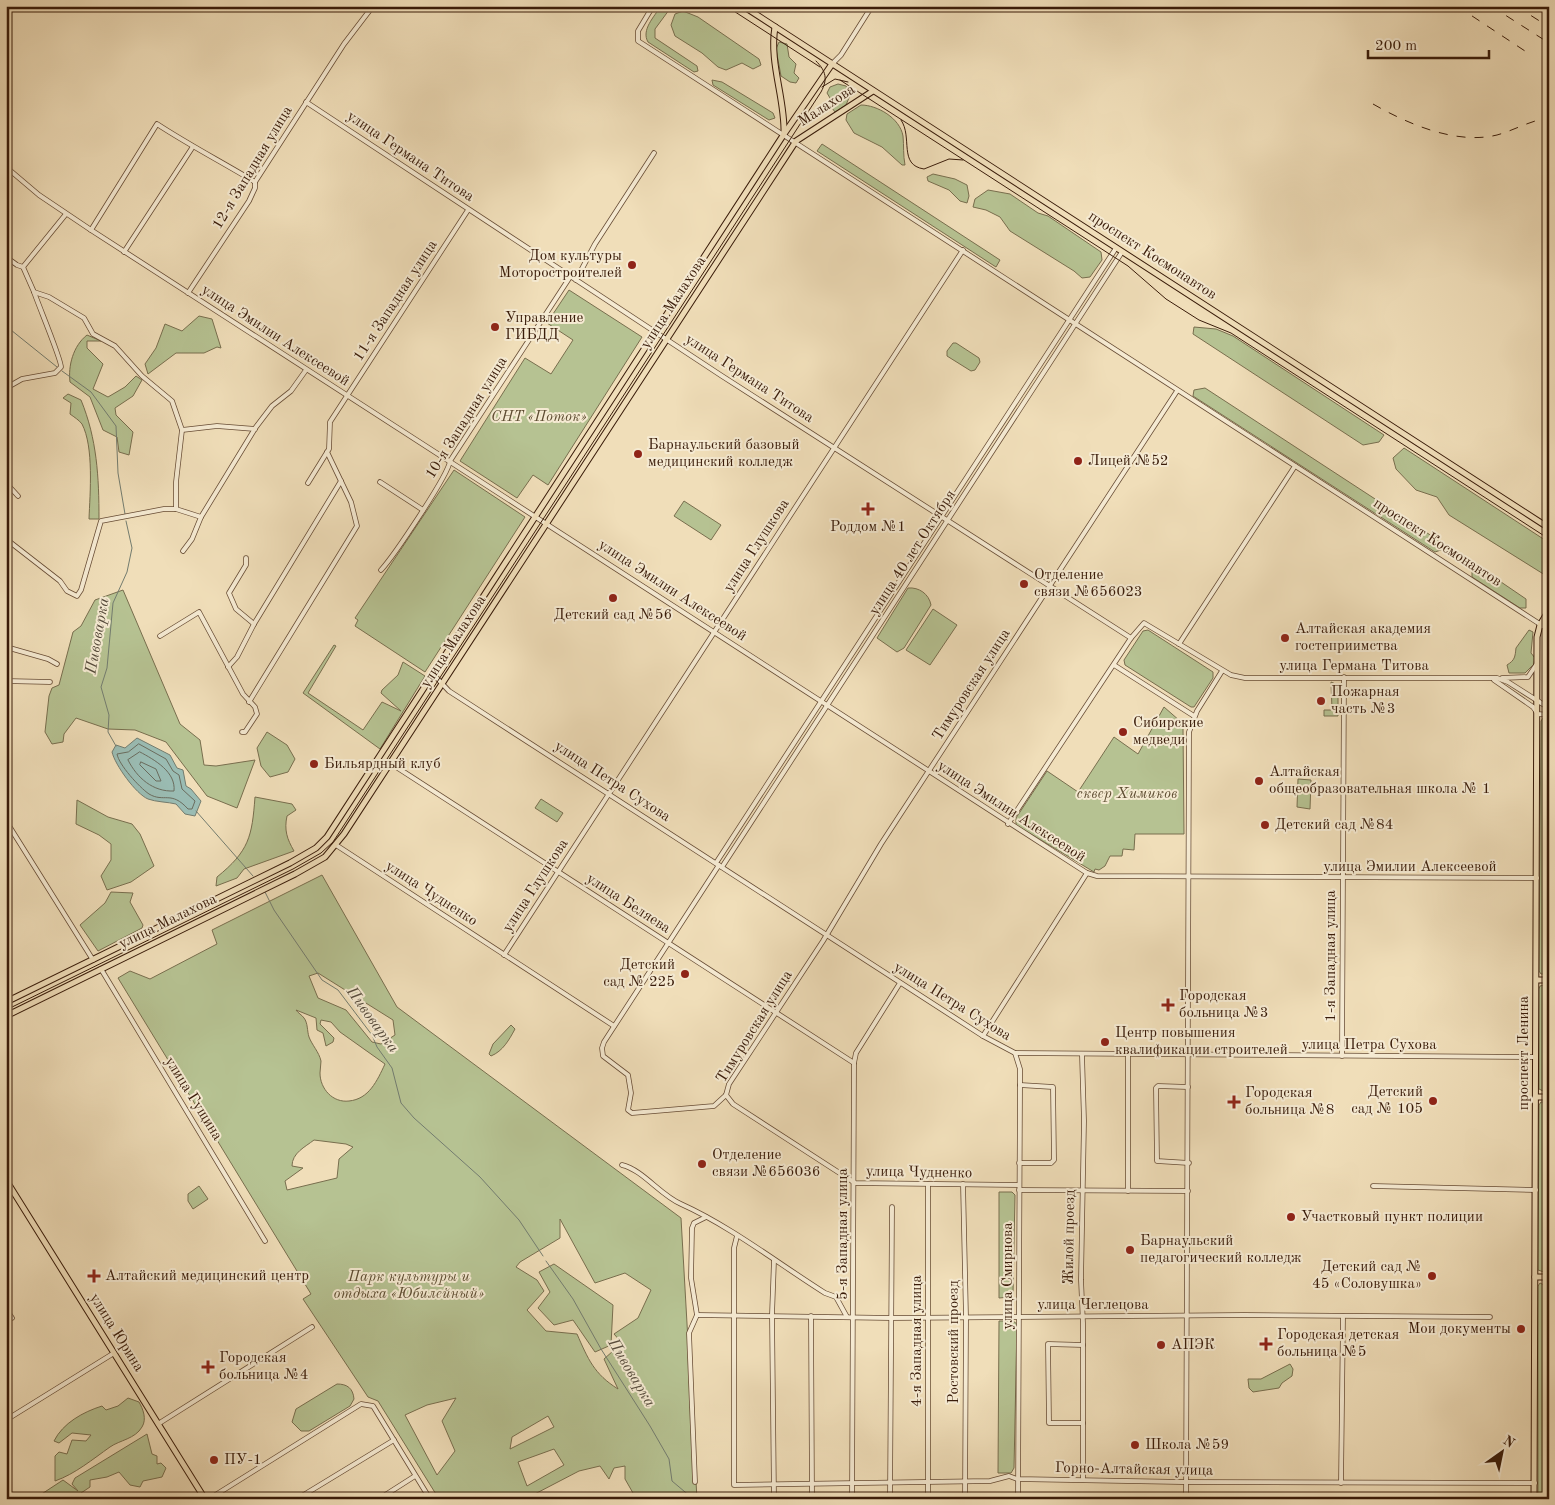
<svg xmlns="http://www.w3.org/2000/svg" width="1555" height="1505" font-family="'Old Standard TT',serif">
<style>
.green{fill:#b6c292;stroke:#786e4e;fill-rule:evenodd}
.water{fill:#9abcb3;stroke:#737c6f}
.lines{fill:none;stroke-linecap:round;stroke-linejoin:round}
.shore{stroke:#6a6c5e;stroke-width:1}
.stream{stroke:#737c6f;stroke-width:1}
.minor-casing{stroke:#674c35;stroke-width:5.5}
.major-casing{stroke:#391b09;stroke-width:7}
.minor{stroke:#f5ead2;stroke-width:4}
.major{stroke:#f0deb9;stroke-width:5}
.tram{stroke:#391b09;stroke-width:1}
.rail{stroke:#391b09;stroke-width:1;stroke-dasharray:9 9;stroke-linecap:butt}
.poi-dot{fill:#8f2418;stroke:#f5ead2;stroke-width:2}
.labels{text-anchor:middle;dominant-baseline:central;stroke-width:4;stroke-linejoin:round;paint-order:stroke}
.street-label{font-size:15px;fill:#391b09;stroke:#f5ead2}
.poi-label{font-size:15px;fill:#391b09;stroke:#f5ead2;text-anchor:start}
.park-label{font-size:15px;font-style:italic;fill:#5e4d32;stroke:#f5ead2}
.water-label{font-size:16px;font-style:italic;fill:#564b3c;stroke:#f5ead2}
</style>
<rect width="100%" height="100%" fill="#f0deb9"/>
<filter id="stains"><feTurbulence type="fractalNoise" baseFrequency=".004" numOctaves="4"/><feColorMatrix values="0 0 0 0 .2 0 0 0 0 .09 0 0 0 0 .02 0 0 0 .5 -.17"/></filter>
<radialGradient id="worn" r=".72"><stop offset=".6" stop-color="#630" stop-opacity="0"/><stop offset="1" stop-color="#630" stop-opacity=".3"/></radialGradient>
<g class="green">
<path d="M661 6H672L655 29V38L697 66 698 71 694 72 648 42C641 30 654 17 661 6Z"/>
<path d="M683 11 698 17 759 59 761 65 753 69 742 63 726 70 718 67 702 53 675 36 671 25 675 14Z"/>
<path d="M779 42 787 44 789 57 796 64 794 73 799 78 796 83 790 82 781 76 776 49Z"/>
<path d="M712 80 722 82 773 113 775 118 769 120 713 85Z"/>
<path d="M838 84 846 86 851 93 846 105 835 112 829 104 830 98 827 93 830 87Z"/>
<path d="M861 105C877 105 900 118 903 136 904 146 903 155 905 165H902L882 147 854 133 846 120 847 114Z"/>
<path d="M822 144 1000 260 996 267 817 151Z"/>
<path d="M933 174 955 179 967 185 969 196 967 203 960 201 949 190 928 181 927 177Z"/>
<path d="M988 190 1010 194 1038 213 1048 216 1101 252 1102 260 1090 277 1082 278 1074 271 1010 231 1000 217 986 210 973 207 975 199Z"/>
<path d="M569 290 642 337 548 485 533 475 517 498 460 461 525 358 551 374 573 340 547 323Z"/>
<path d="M199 316 212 319 221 348 217 347 204 353H176L148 374 145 364 156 348 165 324 182 331Z"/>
<path d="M1194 327 1216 329 1233 336 1384 435 1379 442 1363 445 1193 334Z"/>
<path d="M87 335 101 341H87V348L103 364 93 389 108 397 125 387 136 376 142 380 133 396 115 408 116 415 133 432 129 455 119 452 117 437 103 430 90 397 70 382C68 366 73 346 87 335Z"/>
<path d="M953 343H956L979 358 980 362 975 370 971 371 947 356V351Z"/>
<path d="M1205 388 1441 542 1444 549 1435 552 1193 396 1194 390Z"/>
<path d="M68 394 81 400C97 439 99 477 99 519H89C90 493 94 447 82 424 79 420 74 417 70 414L71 403 63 398Z"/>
<path d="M1404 448 1548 542 1545 554 1549 557V575H1545L1449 515 1437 497 1416 490 1396 469 1393 458Z"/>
<path d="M454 470 525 517 425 672 355 626 358 620 355 618Z"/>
<path d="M684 501 721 525 711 540 674 516Z"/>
<path d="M1479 567 1526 599V608H1520L1472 577V571Z"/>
<path d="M908 588C919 587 929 594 931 605L904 648 897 652 877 638Z"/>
<path d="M123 590 180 724 200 740 204 765 216 766 255 760 237 808 207 796 166 742 135 730 108 729 76 718 64 734 63 742 52 744 45 732 49 696 52 688 59 685 73 632 81 626 95 600Z"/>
<path d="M933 609 957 625 930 665 906 650Z"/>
<path d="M1148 630 1213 672V678L1194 707H1191L1125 665 1124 660 1143 631Z"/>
<path d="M1529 630 1533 632 1531 653 1535 658 1534 664 1525 673H1509L1507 665C1515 660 1515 657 1516 648Z"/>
<path d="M334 645 336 646 308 693 363 730 382 702 401 711 381 693 382 690 398 675 403 662 425 676 380 749 303 693Z"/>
<path d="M1331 682 1338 685V716H1324V710H1332Z"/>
<path d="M1164 707 1180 721 1183 727 1184 834H1135L1134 850 1123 849 1122 856H1110L1105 866 1099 870 1095 869 1094 872 1016 825V818L1047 771 1078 792 1114 737 1138 754Z"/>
<path d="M1543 718 1549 721 1547 971 1545 974H1541L1539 971 1541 721Z"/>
<path d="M267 732 287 745 295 759 288 772 270 777 261 766 257 748Z"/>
<path d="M1298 779 1311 780 1310 809 1297 807Z"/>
<path d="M255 797 292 804 296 810 287 816C284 830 287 839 294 851L244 869 237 878 216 886 217 877C249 851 252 837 255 797Z"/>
<path d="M541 799 563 813 557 822 535 808Z"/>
<path d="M77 800 108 817 132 824 140 834 154 866 131 882 107 890 101 876 111 860V844L99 835 76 824Z"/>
<path d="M322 875 397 1007 681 1218 697 1499H625L633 1493 625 1479V1466L614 1468 609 1479 600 1466 579 1471 531 1496 534 1499H439L378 1401 368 1397 303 1299 311 1294 118 978 130 971 150 979 217 944 212 930ZM318 973 393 1020 395 1035 381 1044 372 1042 346 1010 318 998 309 976ZM296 1010 316 1018 317 1030 323 1033 326 1046 333 1042 334 1038 320 1024 321 1020 331 1022 340 1032 385 1064C377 1081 369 1099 349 1101 333 1103 320 1089 320 1073 320 1069 321 1065 321 1061 319 1052 312 1045 309 1037 307 1031 308 1023 304 1018 302 1015 298 1013 296 1010ZM314 1140 346 1144 353 1147 339 1159 337 1178 287 1190 285 1181 303 1168 292 1166C292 1153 305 1147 314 1140ZM560 1219 595 1283 625 1273 651 1290 638 1318 614 1334 622 1343 604 1359 618 1389C594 1374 588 1359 577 1334L546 1331 527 1310 544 1291 537 1280 516 1267 520 1262 560 1238ZM456 1398 442 1421 455 1451 437 1475 405 1415 427 1405ZM548 1416 554 1427 510 1449 512 1437ZM554 1449 564 1465 527 1486 518 1462Z"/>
<path d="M111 892 133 893 130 902 143 925 142 928 98 951 80 925 105 903Z"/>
<path d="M1544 985 1547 989V1088L1545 1092 1539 1089V989L1540 986Z"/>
<path d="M511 1025 515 1029C509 1040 503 1051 491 1056L489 1054 493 1044Z"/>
<path d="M1541 1102H1545L1547 1105 1546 1269 1544 1272 1538 1270 1539 1105Z"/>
<path d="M199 1186 208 1199 193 1209 188 1201V1194Z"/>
<path d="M999 1192H1012L1015 1195 1013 1294 1010 1297 999 1298Z"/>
<path d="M554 1264 613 1305 611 1345 595 1352 573 1320 554 1325 538 1308 550 1292 539 1272Z"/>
<path d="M1540 1283 1546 1286V1499H1538V1286Z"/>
<path d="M999 1321H1013L1017 1324 1014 1468 1011 1473H998Z"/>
<path d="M1290 1364 1293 1369 1292 1376 1282 1383 1279 1388 1253 1392 1249 1388 1248 1379H1261Z"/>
<path d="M337 1384C347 1384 353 1388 354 1399L350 1406 309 1431H301L292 1422 296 1409Z"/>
<path d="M128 1398 139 1402C143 1409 147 1419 142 1427 135 1439 120 1440 110 1447 93 1459 75 1474 55 1481V1456L59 1452 67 1454 72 1440 86 1441 91 1435 72 1433 59 1443 54 1441C63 1423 83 1412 102 1406L106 1410 118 1406Z"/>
<path d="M147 1434 152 1454 157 1456V1464L161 1463 166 1468 162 1477 143 1481 140 1487 130 1485 119 1472 107 1477 90 1480V1487L81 1493 85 1499H34L63 1480 78 1491 72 1484 75 1478Z"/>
</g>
<path class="water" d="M137 738 170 755 177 768 183 770 186 786 191 789 201 801 195 816 185 814 176 804C168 802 156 802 148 799 136 794 115 765 112 752L116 745 125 748Z"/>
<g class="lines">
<g class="shore">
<path d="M139 744 166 759 173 771 179 775 182 789 195 801 192 809H188C171 790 164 803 149 794 139 787 119 765 117 754L128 752Z"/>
<path d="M140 752C155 760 176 772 174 791 153 792 137 778 128 760Z"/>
<path d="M141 762 156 769 161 781H156L140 765Z"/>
</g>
<g class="stream">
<path d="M6 326 57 367"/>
<path d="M62 371 91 392 116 426 118 473 125 514"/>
<path d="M116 746 108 732 109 715 101 687 107 668 113 603 127 572 132 548 126 521"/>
<path d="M196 811 253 876"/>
<path d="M264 890 274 910 322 980 338 990 372 1035 377 1047 392 1068 401 1103 414 1118 480 1177 519 1220 543 1256"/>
<path d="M546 1261 573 1299 601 1349 650 1426 669 1459 672 1481 691 1497"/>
</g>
<defs>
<g id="minor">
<path d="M653 6 638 31V41L1549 630"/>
<path d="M1543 6 1549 11"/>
<path d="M832 64 841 55 872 6"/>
<path d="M306 102 722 376 1131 638"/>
<path d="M6 167 39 195 91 230 1087 873 1097 876 1537 878"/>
<path d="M91 230 157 124C189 145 222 162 255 182"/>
<path d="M124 252 192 148"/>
<path d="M6 257 17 265 23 267 34 292 49 297 84 318 93 334 115 346 142 376 172 401 182 430 176 482V509"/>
<path d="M23 267 66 214"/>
<path d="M576 280 595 244 654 153"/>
<path d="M188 293 249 201 255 188V182L344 44 373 6"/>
<path d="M8 387 22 379 55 373 61 367C62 361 38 304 34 292"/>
<path d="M182 430 217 426 255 429"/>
<path d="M380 482 423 510"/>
<path d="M6 483 18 496"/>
<path d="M308 483 329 449 330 422 468 210"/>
<path d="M201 517 256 427 272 406 291 391 306 370"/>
<path d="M6 539 60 581 67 591 77 596 81 590 101 521 164 509H176L201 517 192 539 183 551"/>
<path d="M246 558V565L229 593 236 609 254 624"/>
<path d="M381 570C393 557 448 476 450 461L570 277"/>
<path d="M160 636 199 612 243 694 255 707 257 714 245 732H242"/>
<path d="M1179 644 1295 466"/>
<path d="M6 647 48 659 57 664"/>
<path d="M1114 665 1194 716"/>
<path d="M228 667 237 657 254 624 341 481"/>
<path d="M433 674 449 691 983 1036 1015 1053 1536 1057"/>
<path d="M1502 678 1528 677 1536 665"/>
<path d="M1494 680 1533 707 1538 714 1549 715"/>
<path d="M6 681 50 682"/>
<path d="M249 702 357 526 351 502 327 452"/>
<path d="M6 716H7"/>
<path d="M390 763 854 1063"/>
<path d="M6 821 93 960"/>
<path d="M1008 824 1131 638 1144 623 1231 675 1245 678H1497L1508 682 1549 708"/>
<path d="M336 845 614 1026"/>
<path d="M716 863 1116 248"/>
<path d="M719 865 604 1042 602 1048 603 1056 628 1075 631 1093 628 1110 632 1113 714 1106 726 1095"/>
<path d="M722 867 1122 252"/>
<path d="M504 955 963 250"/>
<path d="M101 969 265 1241"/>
<path d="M983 1036 1087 873"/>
<path d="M1015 1053 1020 1069V1085L1018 1499"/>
<path d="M1082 1055 1084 1121 1081 1280 1083 1323V1480"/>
<path d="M1128 1055V1191"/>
<path d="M1342 1056 1344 677"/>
<path d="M1188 1087 1158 1086 1156 1088 1157 1161 1189 1163"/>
<path d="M726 1095 729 1084 823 941 881 844 1177 391"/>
<path d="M726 1095 733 1104 855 1183 1019 1185"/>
<path d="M1019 1163H1051L1054 1160 1053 1087 1020 1085"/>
<path d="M622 1165C643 1170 660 1195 681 1204 730 1226 779 1264 825 1293L836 1297 847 1317"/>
<path d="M963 1184 966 1317 965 1499"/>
<path d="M1373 1186 1536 1190"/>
<path d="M1019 1190 1188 1191"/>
<path d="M737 1236 734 1248V1485L990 1481 1009 1476 1017 1479 1182 1482 1535 1483"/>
<path d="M6 1309 12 1318 6 1321"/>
<path d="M697 1315 891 1318 1244 1315 1490 1317"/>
<path d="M811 1316 812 1499"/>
<path d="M6 1420 114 1353"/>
<path d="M1083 1423H1049L1048 1344 1083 1345"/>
<path d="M158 1424 312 1327"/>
<path d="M695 1482 689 1333 697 1315 691 1278 692 1228 694 1223 706 1217"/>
<path d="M1341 1483 1343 1316"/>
<path d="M209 1499 361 1404 373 1406 430 1499"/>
<path d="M297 1499 394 1440"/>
<path d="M379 1499 415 1476"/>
<path d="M774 1499 772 1315 774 1260"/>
<path d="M852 1499 854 1063 856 1053 900 983"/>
<path d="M890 1499 892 1207"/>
<path d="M928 1499V1184"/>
<path d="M1186 1499 1189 732 1197 711 1222 671"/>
</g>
<g id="major">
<path d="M743 6 1549 528"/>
<path d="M775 27C769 63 785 98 784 133"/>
<path d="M1537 980H1549"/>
<path d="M6 1002 290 863 316 848 327 837 784 134 832 64"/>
<path d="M6 1016 295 874 325 857 344 834 796 141 873 91"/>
<path d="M1536 1097H1549"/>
<path d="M6 1180 205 1499"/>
<path d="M1535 1277H1549"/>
<path d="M1534 1499 1537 637 1540 625 1549 610"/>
</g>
</defs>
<use href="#minor" class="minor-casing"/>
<use href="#major" class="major-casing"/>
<use href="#minor" class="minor"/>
<use href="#major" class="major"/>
<g class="tram">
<path d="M726 6 820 67"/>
<path d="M840 80 1128 266 1166 299 1199 320 1231 333 1549 539"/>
<path d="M822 87 835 79 848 82"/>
<path d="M901 120C913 137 898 165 924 169L949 159 963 160"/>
<path d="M6 1010 293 869 321 853 333 842 821 92C828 79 826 71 816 61"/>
</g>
<g class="rail">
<path d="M1457 6 1528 53"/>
<path d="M1491 6 1549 43"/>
<path d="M1516 6 1549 27"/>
<path d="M1534 6 1549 16"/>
<path d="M1373 104C1408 124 1456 145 1497 135 1515 130 1531 120 1549 118"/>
</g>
</g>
<g class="poi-dot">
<circle cx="632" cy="265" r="5"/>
<circle cx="495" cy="327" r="5"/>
<circle cx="638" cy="454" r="5"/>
<circle cx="1078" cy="461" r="5"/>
<path d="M865.5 501.5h5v5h5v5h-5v5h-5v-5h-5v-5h5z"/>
<circle cx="1024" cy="584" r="5"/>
<circle cx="613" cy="598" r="5"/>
<circle cx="1285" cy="638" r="5"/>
<circle cx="1321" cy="701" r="5"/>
<circle cx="1123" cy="732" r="5"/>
<circle cx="314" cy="764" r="5"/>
<circle cx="1259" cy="781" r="5"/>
<circle cx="1265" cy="825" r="5"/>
<circle cx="685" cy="974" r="5"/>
<path d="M1165.5 997.5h5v5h5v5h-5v5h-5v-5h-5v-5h5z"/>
<circle cx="1105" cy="1042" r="5"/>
<circle cx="1433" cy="1101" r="5"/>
<path d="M1231.5 1094.5h5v5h5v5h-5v5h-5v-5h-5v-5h5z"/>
<circle cx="702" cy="1164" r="5"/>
<circle cx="1291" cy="1217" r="5"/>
<circle cx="1130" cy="1250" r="5"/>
<path d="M91.5 1268.5h5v5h5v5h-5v5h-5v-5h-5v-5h5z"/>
<circle cx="1432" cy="1276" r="5"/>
<circle cx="1521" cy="1329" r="5"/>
<path d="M1263.5 1336.5h5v5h5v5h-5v5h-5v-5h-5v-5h5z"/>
<circle cx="1161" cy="1345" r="5"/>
<path d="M205.5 1359.5h5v5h5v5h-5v5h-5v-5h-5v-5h5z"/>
<circle cx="1135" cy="1445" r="5"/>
<circle cx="214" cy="1460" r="5"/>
</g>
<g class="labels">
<g class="street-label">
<text transform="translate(827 106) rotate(-33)">Малахова</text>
<text transform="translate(410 157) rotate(34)">улица Германа Титова</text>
<text transform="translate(253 168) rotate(-59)">12-я Западная улица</text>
<text transform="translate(1152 256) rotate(33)">проспект Космонавтов</text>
<text transform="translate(396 301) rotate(-57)">11-я Западная улица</text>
<text transform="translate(674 303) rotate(-57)">улица Малахова</text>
<text transform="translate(275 336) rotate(33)">улица Эмилии Алексеевой</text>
<text transform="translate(749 379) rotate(33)">улица Германа Титова</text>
<text transform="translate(467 418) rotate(-58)">10-я Западная улица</text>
<text transform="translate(1437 543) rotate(33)">проспект Космонавтов</text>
<text transform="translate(757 546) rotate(-57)">улица Глушкова</text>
<text transform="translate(913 553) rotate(-57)">улица 40 лет Октября</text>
<text transform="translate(672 591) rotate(33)">улица Эмилии Алексеевой</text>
<text transform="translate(454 642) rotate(-57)">улица Малахова</text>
<text x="1354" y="666">улица Германа Титова</text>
<text transform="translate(972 685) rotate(-57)">Тимуровская улица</text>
<text transform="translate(612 782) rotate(33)">улица Петра Сухова</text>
<text transform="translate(1011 812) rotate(33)">улица Эмилии Алексеевой</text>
<text x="1410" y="867">улица Эмилии Алексеевой</text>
<text transform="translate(536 886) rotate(-57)">улица Глушкова</text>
<text transform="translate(431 894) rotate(33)">улица Чудненко</text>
<text transform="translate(628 904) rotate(33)">улица Беляева</text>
<text transform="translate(168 922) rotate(-26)">улица Малахова</text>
<text transform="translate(1331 956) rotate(-90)">1-я Западная улица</text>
<text transform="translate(952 1002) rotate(32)">улица Петра Сухова</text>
<text transform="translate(755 1027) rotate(-58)">Тимуровская улица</text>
<text x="1369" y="1045">улица Петра Сухова</text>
<text transform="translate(1524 1053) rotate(-90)">проспект Ленина</text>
<text transform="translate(193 1099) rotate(58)">улица Гущина</text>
<text transform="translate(919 1173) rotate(1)">улица Чудненко</text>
<text transform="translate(843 1234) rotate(-90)">5-я Западная улица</text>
<text transform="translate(1070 1237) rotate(-89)">Жилой проезд</text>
<text transform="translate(1008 1276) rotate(-90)">улица Смирнова</text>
<text x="1093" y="1305">улица Чеглецова</text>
<text transform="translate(116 1333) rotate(58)">улица Юрина</text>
<text transform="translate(917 1341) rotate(-90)">4-я Западная улица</text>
<text transform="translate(954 1342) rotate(-90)">Ростовский проезд</text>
<text transform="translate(1134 1470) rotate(1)">Горно-Алтайская улица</text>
</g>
<g class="poi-label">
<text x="622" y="256" text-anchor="end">Дом культуры<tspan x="622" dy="17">Моторостроителей</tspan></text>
<text x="505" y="318">Управление<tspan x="505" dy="17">ГИБДД</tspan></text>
<text x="648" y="445">Барнаульский базовый<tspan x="648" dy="17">медицинский колледж</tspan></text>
<text x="1088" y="461">Лицей №52</text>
<text x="868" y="527" text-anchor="middle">Роддом №1</text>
<text x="1034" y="575">Отделение<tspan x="1034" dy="17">связи №656023</tspan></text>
<text x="613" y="615" text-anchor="middle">Детский сад №56</text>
<text x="1295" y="629">Алтайская академия<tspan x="1295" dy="17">гостеприимства</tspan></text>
<text x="1331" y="692">Пожарная<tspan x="1331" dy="17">часть №3</tspan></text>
<text x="1133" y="723">Сибирские<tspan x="1133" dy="17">медведи</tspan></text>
<text x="324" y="764">Бильярдный клуб</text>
<text x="1269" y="772">Алтайская<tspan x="1269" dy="17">общеобразовательная школа № 1</tspan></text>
<text x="1275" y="825">Детский сад №84</text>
<text x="675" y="965" text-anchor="end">Детский<tspan x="675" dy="17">сад № 225</tspan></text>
<text x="1179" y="996">Городская<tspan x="1179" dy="17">больница №3</tspan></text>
<text x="1115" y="1033">Центр повышения<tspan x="1115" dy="17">квалификации строителей</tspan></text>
<text x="1423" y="1092" text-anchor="end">Детский<tspan x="1423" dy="17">сад № 105</tspan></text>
<text x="1245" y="1093">Городская<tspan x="1245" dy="17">больница №8</tspan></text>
<text x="712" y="1155">Отделение<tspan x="712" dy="17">связи №656036</tspan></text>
<text x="1301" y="1217">Участковый пункт полиции</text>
<text x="1140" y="1241">Барнаульский<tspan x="1140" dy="17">педагогический колледж</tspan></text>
<text x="1422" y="1267" text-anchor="end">Детский сад №<tspan x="1422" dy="17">45 «Соловушка»</tspan></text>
<text x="105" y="1276">Алтайский медицинский центр</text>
<text x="1511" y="1329" text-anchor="end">Мои документы</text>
<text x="1277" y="1335">Городская детская<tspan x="1277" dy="17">больница №5</tspan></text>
<text x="1171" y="1345">АПЭК</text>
<text x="219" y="1358">Городская<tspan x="219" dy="17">больница №4</tspan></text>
<text x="1145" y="1445">Школа №59</text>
<text x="224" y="1460">ПУ-1</text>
</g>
<g class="park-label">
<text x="539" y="417">СНТ «Поток»</text>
<text x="1127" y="794">сквер Химиков</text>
<text x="409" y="1277">Парк культуры и<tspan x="409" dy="17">отдыха «Юбилейный»</tspan></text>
</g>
<g class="water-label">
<text transform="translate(98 636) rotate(-80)">Пивоварка</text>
<text transform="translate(372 1020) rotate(54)">Пивоварка</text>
<text transform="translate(631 1373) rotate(59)">Пивоварка</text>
</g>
</g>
<rect width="1555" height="1505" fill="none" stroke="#f0deb9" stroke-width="25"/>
<rect x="8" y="8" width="1540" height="1490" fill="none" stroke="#391b09" stroke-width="2.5"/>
<rect x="12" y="12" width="1530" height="1480" fill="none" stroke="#391b09"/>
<g transform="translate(1502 1452) rotate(33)" stroke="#f5ead2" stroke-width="4" paint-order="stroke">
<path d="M0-4L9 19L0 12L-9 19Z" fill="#391b09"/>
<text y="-8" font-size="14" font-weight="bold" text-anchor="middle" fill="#391b09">N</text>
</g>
<path d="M1368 50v8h121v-8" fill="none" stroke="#391b09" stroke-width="2.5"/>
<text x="1375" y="50" font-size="15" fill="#391b09" stroke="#f5ead2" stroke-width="4" paint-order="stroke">200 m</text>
<rect width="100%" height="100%" filter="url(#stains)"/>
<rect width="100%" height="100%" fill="url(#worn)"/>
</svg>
